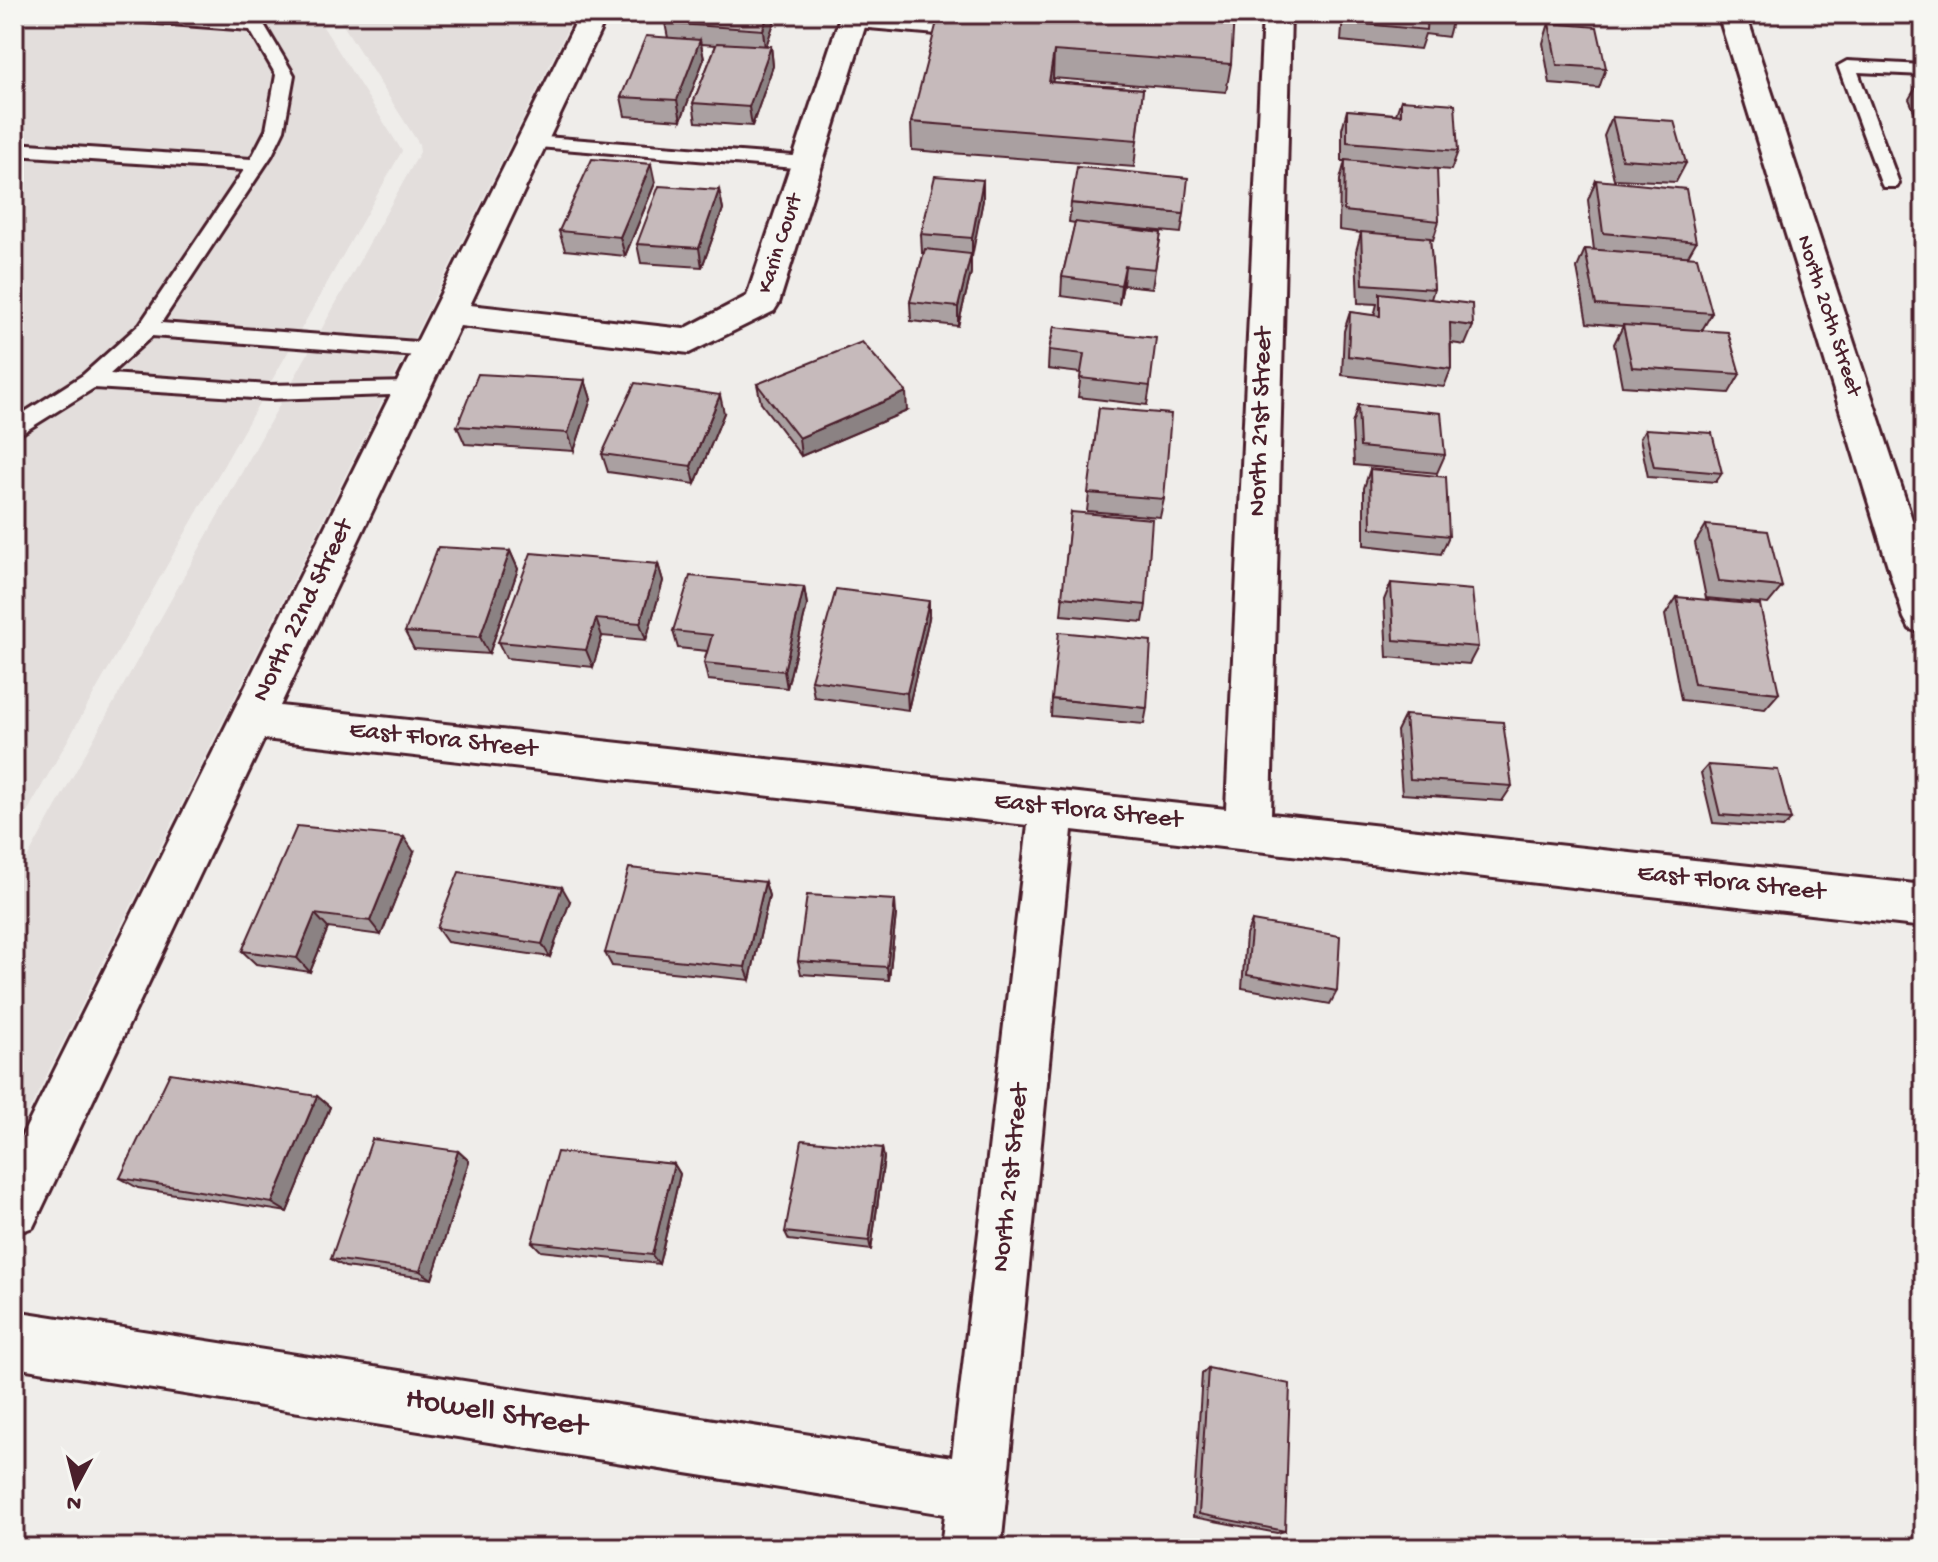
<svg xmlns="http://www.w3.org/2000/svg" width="1938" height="1562" font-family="'Gochi Hand',sans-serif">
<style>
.built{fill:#e3dedc}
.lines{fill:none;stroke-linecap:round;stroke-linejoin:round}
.lane-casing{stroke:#4a1f2b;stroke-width:6}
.street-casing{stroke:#4a1f2b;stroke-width:6}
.lane{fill:#f6f6f2;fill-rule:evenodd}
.street{fill:#f6f6f2;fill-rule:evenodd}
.wall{fill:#aaa0a1;stroke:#4a1f2b;stroke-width:2}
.shaded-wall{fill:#8b8283;stroke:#4a1f2b;stroke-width:2}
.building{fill:#c6babb;stroke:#4a1f2b;stroke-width:2}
.labels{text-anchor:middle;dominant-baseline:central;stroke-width:8;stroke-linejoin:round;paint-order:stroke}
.far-street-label{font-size:22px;fill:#4a1f2b;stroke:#f6f6f2}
.street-label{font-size:26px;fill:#4a1f2b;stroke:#f6f6f2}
.near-street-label{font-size:32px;fill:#4a1f2b;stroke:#f6f6f2}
</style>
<rect width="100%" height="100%" fill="#efedea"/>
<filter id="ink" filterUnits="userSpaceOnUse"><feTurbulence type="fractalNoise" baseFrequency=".0125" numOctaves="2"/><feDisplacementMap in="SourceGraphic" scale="16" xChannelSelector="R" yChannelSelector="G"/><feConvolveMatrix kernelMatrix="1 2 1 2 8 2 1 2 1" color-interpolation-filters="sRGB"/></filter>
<g filter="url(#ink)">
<g class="built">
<path d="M14 14H315L402 151 14 835Z"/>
<path d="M336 14H575L14 1141V882L420 152 419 144Z"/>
</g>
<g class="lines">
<defs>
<g id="lane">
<path d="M96 14H174L262 21 294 75 284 130 272 155 161 323 431 343 441 350 431 357 152 336 110 374 269 385 412 382 420 384 423 389 420 394 269 399 94 388 14 438V419L83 375 140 324 244 170 14 155V143L251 159 266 130 276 75 250 30 104 19Z"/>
<path d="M1232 14H1284L1285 16C1275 25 1242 23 1232 14Z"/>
<path d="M852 17 971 27 980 32 971 37 846 26V18Z"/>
<path d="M1847 61 1924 65V75L1858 72 1899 183 1897 187H1883L1881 183 1838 66Z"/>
<path d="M532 136 807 157 816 163 807 169 526 146V138Z"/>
</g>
<g id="street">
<path d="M580 14H608L470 305 684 329 747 296 841 14H869L779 303 774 311 689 353 460 326 280 706 1226 809 1263 14H1291L1271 814 1924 885V927L1072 830 1001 1548H941L945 1514 14 1367V1311L952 1457 1028 825 264 739 33 1227 14 1234V1152Z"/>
<path d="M1718 14H1746L1924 556V634L1910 629 1904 618Z"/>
</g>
</defs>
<use href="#lane" class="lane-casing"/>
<use href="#street" class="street-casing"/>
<use href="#lane" class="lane"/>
<use href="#street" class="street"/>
</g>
<g class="wall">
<path d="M777 14 766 46H771L773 66 752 126 696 122 693 103 716 45 701 44 704 59 681 120 625 116 621 97 668 38 665 23Z"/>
<path d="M983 14H1024L1023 17 1231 64 1226 92 1053 78 1052 82 1143 89 1134 167 912 150 911 122Z"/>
<path d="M1343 14H1453V18L1448 37 1425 34 1420 49 1341 41Z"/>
<path d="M1549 23 1606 68 1599 88 1550 84 1543 43Z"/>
<path d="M1924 74V134L1909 99Z"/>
<path d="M1401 100 1458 151 1451 170 1426 168 1439 221 1433 240 1430 239 1434 289 1431 299 1473 326 1465 345 1451 343V369L1444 387 1342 375 1344 331 1350 312 1374 316 1377 304 1358 303 1356 251 1361 233 1339 230 1340 180 1345 161H1342V129L1347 110 1396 114Z"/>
<path d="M1612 117 1686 163 1676 182 1614 179 1604 136Z"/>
<path d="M983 180V200L971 257V273L958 326 911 321 910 302 924 253H922L921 234Z"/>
<path d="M1596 180 1696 242 1688 256 1712 313 1702 330 1740 374 1729 393 1622 386 1614 344 1623 326 1587 323 1577 268 1585 249 1594 250 1588 200Z"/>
<path d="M655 183 625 256 565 250 559 231Z"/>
<path d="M719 190 723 209 702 267 641 263 637 244Z"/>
<path d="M1071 203 1184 214 1181 233 1096 225 1161 233 1152 288 1123 285 1119 304 1061 296 1062 277 1075 223 1069 222Z"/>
<path d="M1054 327 1150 386 1147 405 1078 397 1081 373 1048 369 1049 350Z"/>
<path d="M585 380 591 399 574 451 465 444 457 426Z"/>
<path d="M757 384 907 411 801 456 761 403Z"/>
<path d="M1358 405 1445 455 1437 473 1354 465 1352 424Z"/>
<path d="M1099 408 1164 499 1160 517 1087 511Z"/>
<path d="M724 413 695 484 608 472 602 454Z"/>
<path d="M1645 429 1722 473 1716 482 1648 477 1640 438Z"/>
<path d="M1370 469 1449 536 1441 554 1364 545V488Z"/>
<path d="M1071 512 1146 605 1143 622 1061 615Z"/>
<path d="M1706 525 1782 587 1768 604 1706 598 1695 543Z"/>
<path d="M510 551 518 569 489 654 414 649 405 632Z"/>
<path d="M658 564 663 581 646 640 602 636 593 667 506 658 498 642Z"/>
<path d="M1391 583 1478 647 1469 664 1387 657 1384 600Z"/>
<path d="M804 587 807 605 787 688 708 680 704 663 707 651 678 648 673 631Z"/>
<path d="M1677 597 1779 693 1765 709 1681 700 1665 615Z"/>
<path d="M929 618 908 710 814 697 811 680Z"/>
<path d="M1052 699 1147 708 1144 724 1051 716Z"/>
<path d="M1405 715 1512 786 1502 801 1402 794 1397 731Z"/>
<path d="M1708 765 1791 820 1783 828 1713 823 1701 773Z"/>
<path d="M414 852 381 935 328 928 310 972 256 964 242 951Z"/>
<path d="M765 882 769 896 750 980 612 966 605 953Z"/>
<path d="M570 901 550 957 447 942 437 928Z"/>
<path d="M896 914 889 980 801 974 798 961Z"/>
<path d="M1252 921 1337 991 1330 1004 1242 988 1246 935Z"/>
<path d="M317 1096 330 1107 287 1212 138 1188 120 1178Z"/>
<path d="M882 1148 884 1158 871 1250 789 1240 785 1232Z"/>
<path d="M458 1151 469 1161 432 1279 345 1267 331 1259Z"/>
<path d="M674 1164 680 1174 659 1264 541 1251 532 1242Z"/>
<path d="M1208 1368 1285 1531 1277 1533 1193 1517 1202 1374Z"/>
</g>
<g class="shaded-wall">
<path d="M768 14H777L765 49 763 30Z"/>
<path d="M700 40 704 59 681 120 677 100Z"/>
<path d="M771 46 773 66 752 126 749 107Z"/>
<path d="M1054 51 1053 78 1047 110 1049 82Z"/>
<path d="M651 164 655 183 625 256 620 237Z"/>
<path d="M983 180V200L972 257V238Z"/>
<path d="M719 190 723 209 702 267 699 248Z"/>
<path d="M971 254V273L958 326V307Z"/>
<path d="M1125 266 1123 285 1119 304 1121 285Z"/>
<path d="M585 380 591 399 574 451 568 433Z"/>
<path d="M906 392 907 411 801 456 799 438Z"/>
<path d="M720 395 724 413 695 484 691 466Z"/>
<path d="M510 551 518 569 489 654 480 637Z"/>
<path d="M658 564 663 581 646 640 640 623Z"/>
<path d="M804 587 807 605 787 688 784 671Z"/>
<path d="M929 601V618L908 710 907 693Z"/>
<path d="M596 619 602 636 593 667 586 650Z"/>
<path d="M404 837 414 852 381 935 370 921Z"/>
<path d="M765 882 769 896 750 980 745 967Z"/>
<path d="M562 887 570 901 550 957 542 944Z"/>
<path d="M895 900 896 914 889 980 887 967Z"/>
<path d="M315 914 328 928 310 972 297 958Z"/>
<path d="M317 1096 330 1107 287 1212 272 1203Z"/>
<path d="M882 1148 884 1158 871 1250 869 1241Z"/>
<path d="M458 1151 469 1161 432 1279 420 1271Z"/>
<path d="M674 1164 680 1174 659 1264 652 1255Z"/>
</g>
<g class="building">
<path d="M669 14H768L763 30 665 23Z"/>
<path d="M939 14H981L1060 19 1061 14H1234L1231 64 1054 51 1049 82 1143 89 1137 140 911 122Z"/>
<path d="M1346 14H1453V18L1427 15 1426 30 1345 22Z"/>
<path d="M1549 23 1597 27 1606 68 1557 65Z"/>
<path d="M646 36 700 40 677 100 621 97Z"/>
<path d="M717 43 771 46 749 107 693 103Z"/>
<path d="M1401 100 1455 104 1458 151 1347 142V110L1401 115Z"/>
<path d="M1612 117 1674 121 1686 163 1622 159Z"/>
<path d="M592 159 651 164 620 237 559 231Z"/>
<path d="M1345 160 1437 169 1439 221 1344 211Z"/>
<path d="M1077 167 1188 178 1184 214 1071 203Z"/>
<path d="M935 176 983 180 972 238 921 234Z"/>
<path d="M1596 180 1686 189 1696 242 1603 233Z"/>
<path d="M659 186 719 190 699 248 637 244Z"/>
<path d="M1075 222 1161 233 1155 269 1125 266 1121 285 1062 277Z"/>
<path d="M1361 232 1430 238 1434 289 1363 284Z"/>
<path d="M925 249 971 254 958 307 910 302Z"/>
<path d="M1585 249 1697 257 1712 313 1596 305Z"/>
<path d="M1380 293 1472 304 1473 326 1450 323 1451 369 1348 356 1350 312 1380 316Z"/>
<path d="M1623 325 1728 332 1740 374 1632 367Z"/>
<path d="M1054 327 1156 338 1150 386 1080 378 1084 354 1049 350Z"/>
<path d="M862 342 906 392 799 438 757 384Z"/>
<path d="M478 374 585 380 568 433 457 426Z"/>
<path d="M635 383 720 395 691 466 602 454Z"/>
<path d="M1358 405 1441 413 1445 455 1360 447Z"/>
<path d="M1099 408 1171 414 1164 499 1088 493Z"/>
<path d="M1645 429 1712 433 1722 473 1654 467Z"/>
<path d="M1370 469 1446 477 1449 536 1371 528Z"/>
<path d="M1071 512 1152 519 1146 605 1062 597Z"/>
<path d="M1706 525 1768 531 1782 587 1719 581Z"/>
<path d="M438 547 510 551 480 637 405 632Z"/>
<path d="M531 553 658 564 640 623 596 619 586 650 498 642Z"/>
<path d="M690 576 804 587 784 671 704 663 712 635 673 631Z"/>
<path d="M1391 583 1472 590 1478 647 1394 640Z"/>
<path d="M836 589 929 601 907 693 811 680Z"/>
<path d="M1677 597 1760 605 1779 693 1694 684Z"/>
<path d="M1059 632 1151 641 1147 708 1052 699Z"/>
<path d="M1405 715 1503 722 1512 786 1410 779Z"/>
<path d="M1708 765 1778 770 1791 820 1720 815Z"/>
<path d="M297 826 404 837 370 921 315 914 297 958 242 951Z"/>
<path d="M629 868 765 882 745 967 605 953Z"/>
<path d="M459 872 562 887 542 944 437 928Z"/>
<path d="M807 895 895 900 887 967 798 961Z"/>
<path d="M1252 921 1340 936 1337 991 1247 975Z"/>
<path d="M170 1073 317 1096 272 1203 120 1178Z"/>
<path d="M372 1139 458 1151 420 1271 331 1259Z"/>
<path d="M802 1140 882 1148 869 1241 785 1232Z"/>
<path d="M557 1152 674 1164 652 1255 532 1242Z"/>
<path d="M1208 1368 1290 1384 1285 1531 1199 1514Z"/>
</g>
</g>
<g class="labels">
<g class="far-street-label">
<text transform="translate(781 244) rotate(-72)">Karin Court</text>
<text transform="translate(1828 316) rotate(72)">North 20th Street</text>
</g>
<g class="street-label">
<text transform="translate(1262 422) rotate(-88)">North 21st Street</text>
<text transform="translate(304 611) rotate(-64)">North 22nd Street</text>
<text transform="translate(443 741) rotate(6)">East Flora Street</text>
<text transform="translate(1088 812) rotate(6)">East Flora Street</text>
<text transform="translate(1731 884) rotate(6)">East Flora Street</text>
<text transform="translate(1012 1178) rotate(-84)">North 21st Street</text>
</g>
<g class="near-street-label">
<text transform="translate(496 1414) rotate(9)">Howell Street</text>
</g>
</g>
<rect width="1938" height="1562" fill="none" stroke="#f6f6f2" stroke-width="48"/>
<rect x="24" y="24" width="1890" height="1514" fill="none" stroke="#4a1f2b" stroke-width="3" filter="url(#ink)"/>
<g transform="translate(76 1486) rotate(187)" stroke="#f6f6f2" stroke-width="6" paint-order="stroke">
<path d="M0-6L14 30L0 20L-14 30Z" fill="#4a1f2b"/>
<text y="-12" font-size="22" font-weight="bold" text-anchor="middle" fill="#4a1f2b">N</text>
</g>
</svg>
